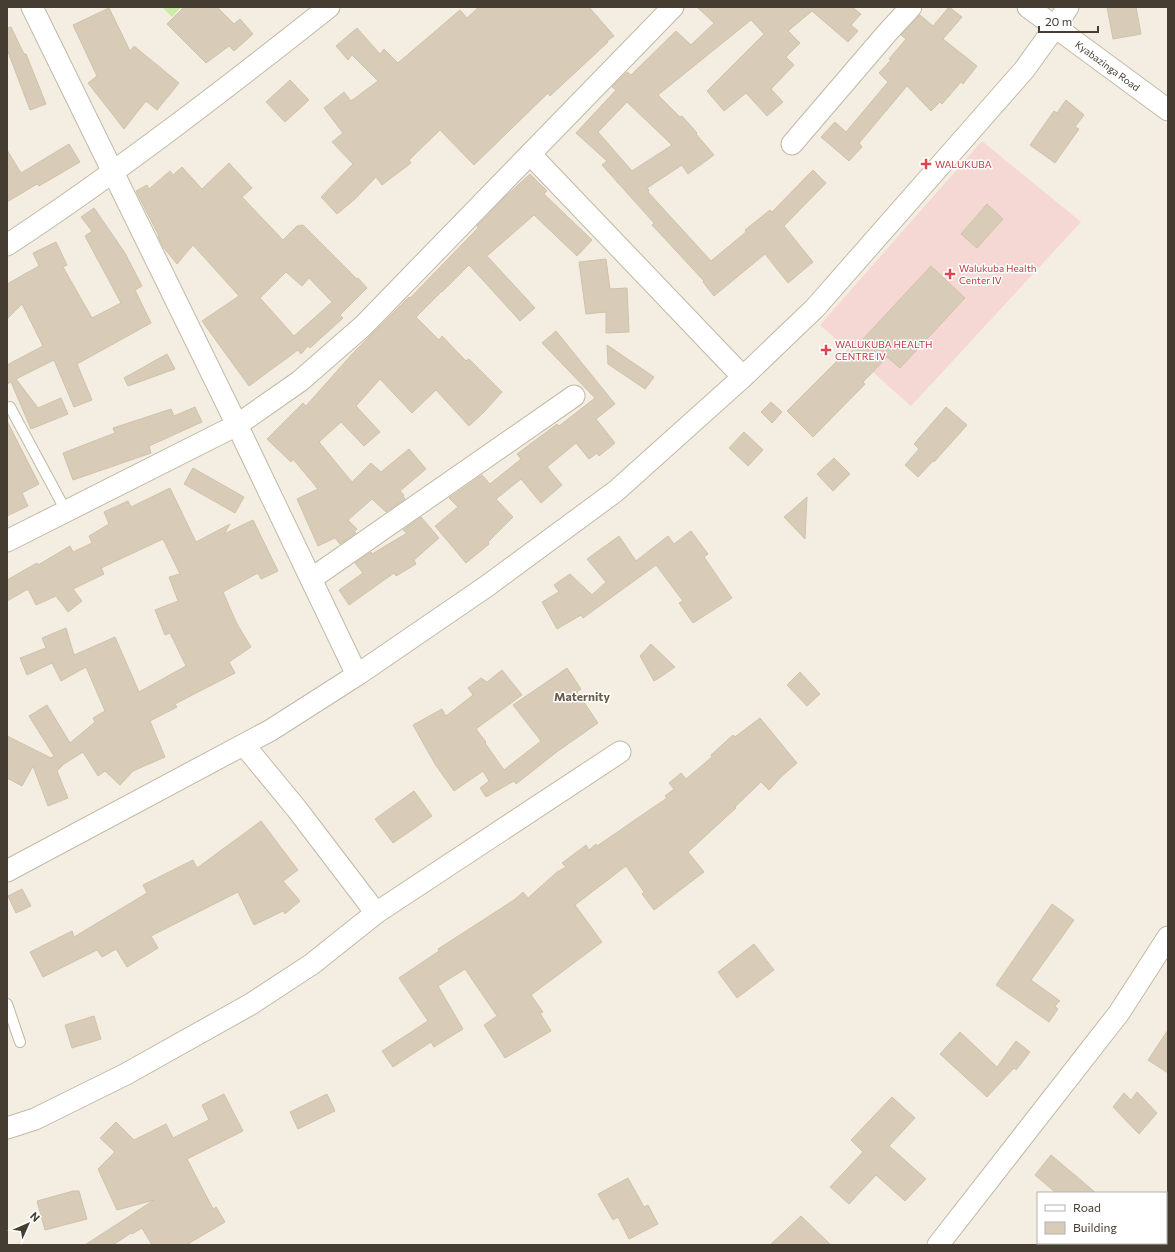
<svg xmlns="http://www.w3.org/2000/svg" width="1175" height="1252" font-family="Commissioner,sans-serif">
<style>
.medical{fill:#f5d8d3}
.green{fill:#cbeca5}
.building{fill:#d8ccb9;stroke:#d1c2a8;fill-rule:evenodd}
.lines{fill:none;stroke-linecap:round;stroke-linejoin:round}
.service-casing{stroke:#c2b9a6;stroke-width:12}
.minor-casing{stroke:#c2b9a6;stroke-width:23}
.service{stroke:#fff;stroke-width:10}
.minor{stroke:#fff;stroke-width:21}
.health-dot{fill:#e0444e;stroke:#fff;stroke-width:1.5}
.labels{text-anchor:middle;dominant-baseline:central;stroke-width:3;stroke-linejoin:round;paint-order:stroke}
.street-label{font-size:10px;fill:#453d32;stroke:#fff}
.health-label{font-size:10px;fill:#be3a42;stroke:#fff;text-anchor:start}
.quarter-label{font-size:12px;font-weight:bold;fill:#685c48;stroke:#fff}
</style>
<rect width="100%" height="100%" fill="#f3eee1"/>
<path class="medical" d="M982 141 1081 222 911 406 820 325Z"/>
<path class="green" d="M162 7H181L172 17Z"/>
<g class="building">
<path d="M184 7H217L234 24 240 19 253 34 234 51 229 46 206 63 167 24Z"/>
<path d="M479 7H589L614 36 607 41 608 42 550 96 548 93 474 165 440 130 409 160 411 163 382 185 376 177 355 199 337 214 321 197 353 164 332 142 343 133 324 108 344 92 351 101 378 81 352 55 348 60 336 46 357 28 380 54 384 49 398 63 460 10 467 18Z"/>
<path d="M697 7H852L861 14 851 25 858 31 848 42 812 11 788 31 800 43 786 57 794 65 771 89 783 102 767 116 746 93 724 111 707 91 764 34 751 20 658 95 680 117 682 116 697 133 696 134 714 155 688 174 682 165 647 188 649 190 648 192 711 261 746 232 745 230 770 210 772 212 813 170 826 183 784 226 813 262 788 283 765 254 714 296 703 282 704 281 652 225 654 223 602 165 607 161 576 133 616 90 612 87 627 72 631 75 676 31 691 45 714 23ZM627 102 672 145 632 171 598 132Z"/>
<path d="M949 7 962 17 943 39 977 66 963 84 961 82 942 104 940 102 931 111 907 86 859 143 862 147 849 161 821 137 835 122 846 132 888 82 879 73 891 60 889 59 906 39 901 35 920 15 933 26Z"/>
<path d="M1107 7H1136L1141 34 1113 39Z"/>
<path d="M109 8 130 51 134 46 179 83 157 110 146 101 124 129 88 83 97 76 73 25Z"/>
<path d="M11 27 24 54H26L46 104 30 110 7 49V28Z"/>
<path d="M290 80 309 100 285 122 266 102Z"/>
<path d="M1066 100 1084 115 1075 127 1079 129 1055 163 1030 145 1054 111 1057 113Z"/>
<path d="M69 144 80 162 39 186 37 184 7 202V150L21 173Z"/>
<path d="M229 163 252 188 242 197 283 240 297 226 303 225 357 279 358 278 367 288 340 315 343 318 310 348 308 346 301 354 298 350 249 386 202 321 239 296 193 245 177 264 164 248 158 237 159 236 136 191 147 185 149 189 170 171 173 175 182 167 202 189ZM286 272 302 286 309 278 332 302 294 336 260 298Z"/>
<path d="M530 174 547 191 544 194 592 240 577 256 534 215 487 256 535 308 520 321 469 265 442 292V291L416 317 439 340 442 336 466 361 469 359 502 392 484 412 469 426 436 390 412 413 380 379 356 406 380 432 364 446 341 422 319 442 352 482 371 463 381 472 409 449 426 469 400 491 404 495 403 496 405 499 386 512 372 499 348 520 357 529 354 532 356 533 340 544 335 538 318 546 297 499 318 489 293 459 291 462 267 439 303 403 306 406 353 353 409 297 410 298 478 228 477 226 503 199Z"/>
<path d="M987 204 1003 219 977 248 961 234Z"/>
<path d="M94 208 125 253 142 286 135 290 151 323 77 364 92 400 74 407 54 360 16 379 38 408 61 398 68 414 31 429 11 382 7 384V365L43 346 22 304 7 319V284L39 266 33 253 56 242 67 265 63 267 92 318 121 303 85 236 92 231 81 217Z"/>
<path d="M606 259 610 289 627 288 629 332 606 333V312L586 314 579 262Z"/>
<path d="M931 266 965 298 900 368 887 357 863 382 865 384 813 437 787 411 847 351 850 353Z"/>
<path d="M556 331 615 404 596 419 615 443 599 456 597 453 589 459 576 443 547 467 562 485 541 503 521 479 496 499 513 517 488 542 489 544 466 563 435 526 458 507 449 498 482 475 490 484 521 459 517 454 557 424 559 426 595 398 542 343Z"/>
<path d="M607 345 654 377 645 389 608 364Z"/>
<path d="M167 354 175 369 128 386 124 378Z"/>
<path d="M771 402 782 412 772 423 761 412Z"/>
<path d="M195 407 202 422 149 446 151 453 73 480 63 453 115 433 113 428 171 409 174 416Z"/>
<path d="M946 407 967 425 934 462 933 461 918 477 905 465 919 449 914 444Z"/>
<path d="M7 421 39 484 22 493 28 506 7 516Z"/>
<path d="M744 432 763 450 748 466 729 448Z"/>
<path d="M834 458 850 474 833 491 817 474Z"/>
<path d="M193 468 244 497 235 513 184 484Z"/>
<path d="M170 488 196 542 230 524 224 534 253 520 278 571 261 579 258 573 223 592 237 624 251 647 229 662 235 673 175 704 177 707 150 721 165 757 133 771 120 785 105 771 98 776 83 752 64 764 57 771 68 798 48 806 33 766 22 786 7 778V736L51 758 54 756 29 716 47 705 70 743 95 722 93 718 105 711 86 667 61 681 52 663 27 675 20 658 46 648 42 638 66 628 74 655 115 637 139 692 186 666 170 633 165 635 155 610 178 601 169 577 180 574 163 539 101 568 104 574 73 589 82 601 68 612 56 596 36 605 28 589 7 601V580L37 563 38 565 70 546 73 552 92 543 89 536 109 524 104 512 128 501 131 507Z"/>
<path d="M807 497 805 539 784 517Z"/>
<path d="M421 517 439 538 414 560 416 564 396 576 394 573 349 605 339 590 363 573 355 563 371 552 372 554 407 533 403 530Z"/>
<path d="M691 531 708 554 704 557 732 598 693 623 679 603 683 601 656 565 583 618 581 615 557 629 542 602 559 592 554 585 570 574 592 595 606 582 587 559 619 536 636 561 668 536 674 544Z"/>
<path d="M651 644 675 667 662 676 654 681 640 656Z"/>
<path d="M567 668 581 689 577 692 598 723 558 751 516 784 514 781 486 797 480 788 489 781 483 771 454 791 435 764 413 725 442 709 446 716 473 695 468 688 481 678 487 682 502 670 522 695 476 729 486 742 485 743 504 770 541 741 513 705Z"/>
<path d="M800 672 820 694 807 706 787 685Z"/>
<path d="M760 718 797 763 782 776 769 790 761 782 735 807 736 808 688 852 704 872 654 910 642 894 644 892 626 866 575 905 602 942 531 995 543 1012 540 1013 551 1031 505 1058 484 1025 497 1016 465 969 438 986 463 1029 434 1047 431 1042 393 1067 382 1051 428 1021 399 978 439 951 438 949 514 900 523 892 528 898 557 872 566 867 562 863 586 845 589 850 596 844 597 846 667 798 665 796 674 789 669 783 681 773 686 779 712 757 711 755 733 735 735 737Z"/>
<path d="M414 791 432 816 393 843 375 819Z"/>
<path d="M261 821 298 870 283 881 300 901 285 914 283 911 254 925 238 892 151 936 158 948 127 967 116 949 102 957 97 950 43 977 30 952 72 931 74 937 147 893 143 885 193 860 197 868Z"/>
<path d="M22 889 31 906 16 913 8 896Z"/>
<path d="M1052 904 1074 920 1031 980 1060 1001 1055 1006 1058 1009 1049 1022 996 985Z"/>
<path d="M754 944 774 970 737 998 718 972Z"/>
<path d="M94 1016 101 1039 72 1048 65 1025Z"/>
<path d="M1168 1030V1073L1148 1060Z"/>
<path d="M960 1032 997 1067 1016 1041 1030 1052 1016 1070 1014 1068 987 1097 940 1054Z"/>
<path d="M1137 1092 1157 1113 1139 1134 1113 1107 1124 1093 1131 1100Z"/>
<path d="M224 1094 243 1131 187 1159 213 1209 216 1207 225 1222 186 1245H152L142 1228 132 1234 131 1233 113 1245H85L154 1200 117 1210 98 1169 115 1152 100 1138 116 1122 134 1140 166 1124 173 1138 209 1120 202 1105Z"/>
<path d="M327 1094 335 1111 298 1129 290 1112Z"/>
<path d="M892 1097 915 1118 889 1146 926 1179 905 1201 876 1175 849 1204 830 1187 863 1152 851 1140Z"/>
<path d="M1051 1155 1096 1193H1056L1035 1175Z"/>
<path d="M628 1178 644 1207 648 1205 658 1224 629 1239 618 1217 613 1220 598 1194Z"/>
<path d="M73 1191H79L87 1219 45 1230 37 1201Z"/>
<path d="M801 1216 831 1245H770Z"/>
</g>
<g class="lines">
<defs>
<g id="service">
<path d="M10 407 66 511"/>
<path d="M7 1004 20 1042"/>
</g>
<g id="minor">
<path d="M32 7 237 425 357 675"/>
<path id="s1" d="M1028 7 1168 110"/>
<path d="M792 144 887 33 911 7"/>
<path d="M530 154 743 377"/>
<path d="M7 245C118 172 224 90 329 7"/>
<path d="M7 541 237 425 300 381 363 326 673 7"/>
<path d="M311 579 574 396"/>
<path d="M244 745 296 808 376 913 620 752"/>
<path d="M7 871 271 730 357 675 487 586 616 491 743 377 815 308 1024 70 1055 27 1068 7"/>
<path d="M7 1128 35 1119 126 1074 251 1004 312 964 376 913"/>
<path d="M938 1245 1119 1013 1168 937"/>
</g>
</defs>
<use href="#service" class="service-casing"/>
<use href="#minor" class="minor-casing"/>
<use href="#service" class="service"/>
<use href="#minor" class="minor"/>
</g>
<g class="health-dot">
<path d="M924 158h4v4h4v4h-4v4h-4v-4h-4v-4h4z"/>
<path d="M948 268h4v4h4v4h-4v4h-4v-4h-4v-4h4z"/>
<path d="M824 344h4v4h4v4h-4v4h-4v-4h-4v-4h4z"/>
</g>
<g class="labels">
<g class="street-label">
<text stroke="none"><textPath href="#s1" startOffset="99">Kyabazinga Road</textPath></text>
</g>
<g class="health-label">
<text x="935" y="164">WALUKUBA</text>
<text x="959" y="268">Walukuba Health<tspan x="959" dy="12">Center IV</tspan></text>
<text x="835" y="344">WALUKUBA HEALTH<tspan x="835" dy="12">CENTRE IV</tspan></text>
</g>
<g class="quarter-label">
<text x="582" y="696">Maternity</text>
</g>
</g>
<rect width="1175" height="1252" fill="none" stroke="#453d32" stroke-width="16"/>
<rect x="1037" y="1192" width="130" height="52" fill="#ffffff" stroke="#b5b1ad"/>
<rect x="1045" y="1205" width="20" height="6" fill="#ffffff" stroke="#b5b1ad"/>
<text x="1073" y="1212" font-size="12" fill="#453d32">Road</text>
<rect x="1045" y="1222" width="20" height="12" fill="#d8ccb9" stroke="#b5b1ad"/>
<text x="1073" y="1232" font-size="12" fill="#453d32">Building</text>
<g transform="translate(28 1224) rotate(45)" stroke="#ffffff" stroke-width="3" paint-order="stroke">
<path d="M0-3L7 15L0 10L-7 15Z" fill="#453d32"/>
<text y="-6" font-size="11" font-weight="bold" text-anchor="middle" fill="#453d32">N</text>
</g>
<path d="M1039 26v6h59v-6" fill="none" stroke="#453d32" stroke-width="2"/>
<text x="1045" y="26" font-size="12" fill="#453d32" stroke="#ffffff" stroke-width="3" paint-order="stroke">20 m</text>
</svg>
